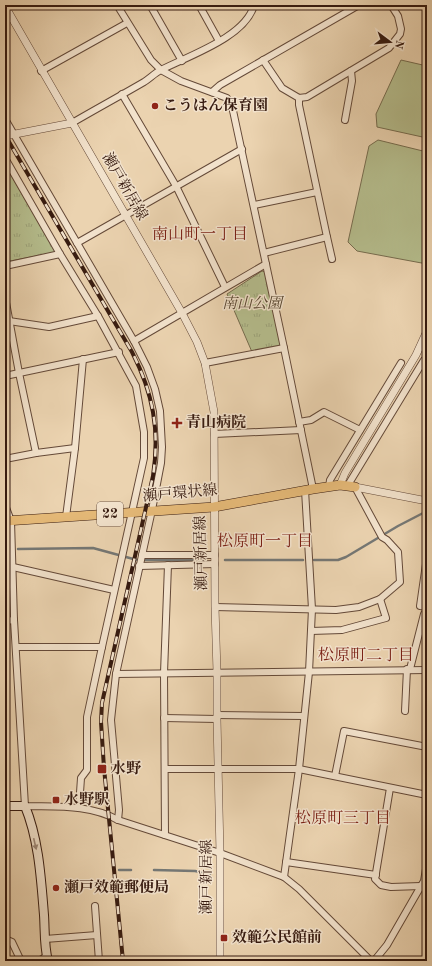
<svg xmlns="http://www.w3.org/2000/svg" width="432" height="966" font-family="'Old Standard TT','Noto Serif JP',serif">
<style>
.grass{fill:url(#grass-tufts);stroke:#766c4e}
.garden{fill:#b5bd8d;stroke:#766c4e}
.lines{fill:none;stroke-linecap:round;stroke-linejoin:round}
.stream{stroke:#757774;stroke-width:2.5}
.minor-casing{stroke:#644938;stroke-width:8}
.tertiary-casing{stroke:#644938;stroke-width:8}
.secondary-casing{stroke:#371b10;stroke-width:10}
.primary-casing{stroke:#371b10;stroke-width:10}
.minor{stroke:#f2e2cc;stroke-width:6}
.tertiary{stroke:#f2e2cc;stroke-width:7}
.secondary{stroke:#f2e2cc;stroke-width:8}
.primary{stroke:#e6ba78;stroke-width:9}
.rail-casing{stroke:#371b10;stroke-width:4}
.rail{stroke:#f2e2cc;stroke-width:2.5;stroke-dasharray:8;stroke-linecap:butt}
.oneway{fill:#9e8877}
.poi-dot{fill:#8f2418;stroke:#f2e2cc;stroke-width:1.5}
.labels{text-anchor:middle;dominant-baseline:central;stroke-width:3;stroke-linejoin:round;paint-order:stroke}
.shield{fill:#f2e2cc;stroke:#6f5748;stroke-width:1}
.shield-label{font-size:14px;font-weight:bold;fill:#371b10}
.poi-label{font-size:15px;font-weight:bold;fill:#371b10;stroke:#f2e2cc;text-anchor:start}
.street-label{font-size:15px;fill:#371b10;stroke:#f2e2cc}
.park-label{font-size:15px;font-style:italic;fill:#56442f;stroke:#f2e2cc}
.neighbourhood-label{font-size:16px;fill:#7a1f14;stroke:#f2e2cc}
</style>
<defs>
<pattern id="grass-tufts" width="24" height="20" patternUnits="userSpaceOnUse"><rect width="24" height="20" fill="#b5bd8d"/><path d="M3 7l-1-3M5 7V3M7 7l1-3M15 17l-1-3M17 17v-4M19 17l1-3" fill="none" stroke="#9ca279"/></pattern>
</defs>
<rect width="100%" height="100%" fill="#ebd3b0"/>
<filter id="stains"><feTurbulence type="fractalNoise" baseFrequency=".005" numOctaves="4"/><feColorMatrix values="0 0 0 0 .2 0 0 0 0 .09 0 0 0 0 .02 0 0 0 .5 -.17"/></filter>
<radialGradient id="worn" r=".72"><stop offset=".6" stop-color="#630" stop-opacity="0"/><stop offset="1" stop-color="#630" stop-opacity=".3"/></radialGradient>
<g class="grass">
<path d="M5 165 56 252 5 262Z"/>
<path d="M262 271 265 272 281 344 278 347 252 352 227 294Z"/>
</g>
<g class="garden">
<path d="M401 60 427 66V138L377 127 376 114Z"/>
<path d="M378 140 427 152V264L357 251 348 242 369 146Z"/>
</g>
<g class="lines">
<g class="stream">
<path d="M18 549 93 548 137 560H206"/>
<path d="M5 550H8"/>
<path d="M225 560H303"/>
<path d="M314 560H338L346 557 398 526 427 511"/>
<path d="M119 870H131"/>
<path d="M154 870 195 871 210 874"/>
</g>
<defs>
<g id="minor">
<path d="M117 5 151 60 161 70 181 81 227 98 232 106 284 348 313 489"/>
<path d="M150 5 182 61"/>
<path d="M199 5 219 41"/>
<path d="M263 60 282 88 299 98V105L327 237 264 253"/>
<path d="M41 71 127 23"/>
<path d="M212 92 220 85 359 5"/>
<path d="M122 94 176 186 225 287"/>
<path d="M299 98 307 97 389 48 400 34 401 29 398 16 391 5"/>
<path d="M5 119 134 341 147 367 155 389 160 411 162 447 161 463 152 510 116 674 111 720 119 810 118 820"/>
<path d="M345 120 352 81 351 71"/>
<path d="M72 123C96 109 120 96 144 82 150 78 155 73 161 70 188 56 246 37 254 5"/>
<path d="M5 158 60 254 98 316 136 386 144 432V458L102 647 87 717V770L81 778 79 807"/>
<path d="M254 205 317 192"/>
<path d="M327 237 332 259"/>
<path d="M77 243 242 149"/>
<path d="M5 266 60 254"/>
<path d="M5 297 19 373 36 453"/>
<path d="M9 321 49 327 98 316"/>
<path d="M134 341 266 264"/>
<path d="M205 363 284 348"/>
<path d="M5 376 119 352"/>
<path d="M299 422 311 420 324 412 360 430"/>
<path d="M214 434 301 430"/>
<path d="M5 459 36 453 75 448"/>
<path d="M348 485 424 360 427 359"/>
<path d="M329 487 330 480 401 363"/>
<path d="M5 505 11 521 14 620 25 806C56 807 89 804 118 820L220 853 284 877 299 889 371 961"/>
<path d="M66 517 75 448 83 359"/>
<path d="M142 555H215"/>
<path d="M427 557 420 606 427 607"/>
<path d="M139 566 215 564"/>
<path d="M13 567 114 590"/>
<path d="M215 607 336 610 359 607 380 599 400 582 398 552 387 540 382 537 355 487"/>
<path d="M5 621 14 620"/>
<path d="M311 631 342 630 386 618 380 599"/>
<path d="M16 647H102"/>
<path d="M410 669 424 614"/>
<path d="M116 674 427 670"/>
<path d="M405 711 407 669"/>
<path d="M217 715 304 716"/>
<path d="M164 718 217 719"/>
<path d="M165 769H299L427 795"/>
<path d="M335 776 344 731 427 747"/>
<path d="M390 788 375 879 381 885 391 887 421 886"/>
<path d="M165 835 164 673 168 565"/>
<path d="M286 862 376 875"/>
<path d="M284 877 299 769 309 672 312 609 305 490"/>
<path d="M95 906 99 961"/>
<path d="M5 939 12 942 21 961"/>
<path d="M45 939 97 935"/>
<path d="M39 961 47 956"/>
<path d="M374 961 387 945 421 886 424 881 427 863"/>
</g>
<g id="tertiary">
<path d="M5 6 182 313 197 342 205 363 214 412 215 607 217 672V719L220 853V961"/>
<path d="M5 136 72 123"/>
<path d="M340 485 345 473 416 355 427 331"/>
<path d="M355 487 427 501"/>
</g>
<path id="secondary" d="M5 806H25C39 840 41 879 44 915 45 930 44 946 48 961"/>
<path id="primary" d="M5 521 214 507 313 489 340 485 355 487"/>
</defs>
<use href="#minor" class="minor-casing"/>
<use href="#tertiary" class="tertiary-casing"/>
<use href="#secondary" class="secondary-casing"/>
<use href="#primary" class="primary-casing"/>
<use href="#minor" class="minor"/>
<use href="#tertiary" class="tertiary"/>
<use href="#secondary" class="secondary"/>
<use href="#primary" class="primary"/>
<defs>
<path id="rail" d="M5 135 132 352C153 393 160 430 153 476L102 703 101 722 104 768 123 961"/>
</defs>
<use href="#rail" class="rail-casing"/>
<use href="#rail" class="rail"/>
</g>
<defs><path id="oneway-solid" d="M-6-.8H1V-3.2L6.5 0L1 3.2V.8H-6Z"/></defs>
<use class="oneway" href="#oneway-solid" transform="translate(35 844) rotate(77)"/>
<g class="poi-dot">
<circle cx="155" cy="106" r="4"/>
<path d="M175 417h4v4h4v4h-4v4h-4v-4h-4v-4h4z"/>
<rect x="97" y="764" width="10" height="10" rx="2"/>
<rect x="52" y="796" width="8" height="8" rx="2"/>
<circle cx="56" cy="888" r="4"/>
<rect x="220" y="934" width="8" height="8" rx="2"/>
</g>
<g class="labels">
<rect class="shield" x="97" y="502" width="26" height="24" rx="3"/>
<g class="shield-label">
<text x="110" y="514">22</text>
</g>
<g class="poi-label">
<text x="163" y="106">こうはん保育園</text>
<text x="186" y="423">青山病院</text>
<text x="111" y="769">水野</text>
<text x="64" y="800">水野駅</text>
<text x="64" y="888">瀬戸效範郵便局</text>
<text x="232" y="938">效範公民館前</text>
</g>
<g class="street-label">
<text transform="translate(124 187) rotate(60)">瀬戸新居線</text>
<text transform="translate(180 494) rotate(-5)">瀬戸環状線</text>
<text transform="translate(202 553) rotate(-91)">瀬戸新居線</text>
<text transform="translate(207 877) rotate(-90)">瀬戸新居線</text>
</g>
<g class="park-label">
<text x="252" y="304">南山公園</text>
</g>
<g class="neighbourhood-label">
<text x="200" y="235">南山町一丁目</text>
<text x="265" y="542">松原町一丁目</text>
<text x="366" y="656">松原町二丁目</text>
<text x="343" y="819">松原町三丁目</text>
</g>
</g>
<rect width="432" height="966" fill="none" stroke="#ebd3b0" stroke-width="20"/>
<rect x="6" y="6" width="420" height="954" fill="none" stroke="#371b10" stroke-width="2"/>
<rect x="10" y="10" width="412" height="946" fill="none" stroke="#371b10"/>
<g transform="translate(390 42) rotate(106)" stroke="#f2e2cc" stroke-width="3" paint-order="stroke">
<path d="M0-3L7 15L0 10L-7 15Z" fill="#371b10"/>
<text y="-6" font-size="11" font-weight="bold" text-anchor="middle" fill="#371b10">N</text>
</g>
<rect width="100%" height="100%" filter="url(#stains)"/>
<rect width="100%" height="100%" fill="url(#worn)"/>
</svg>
